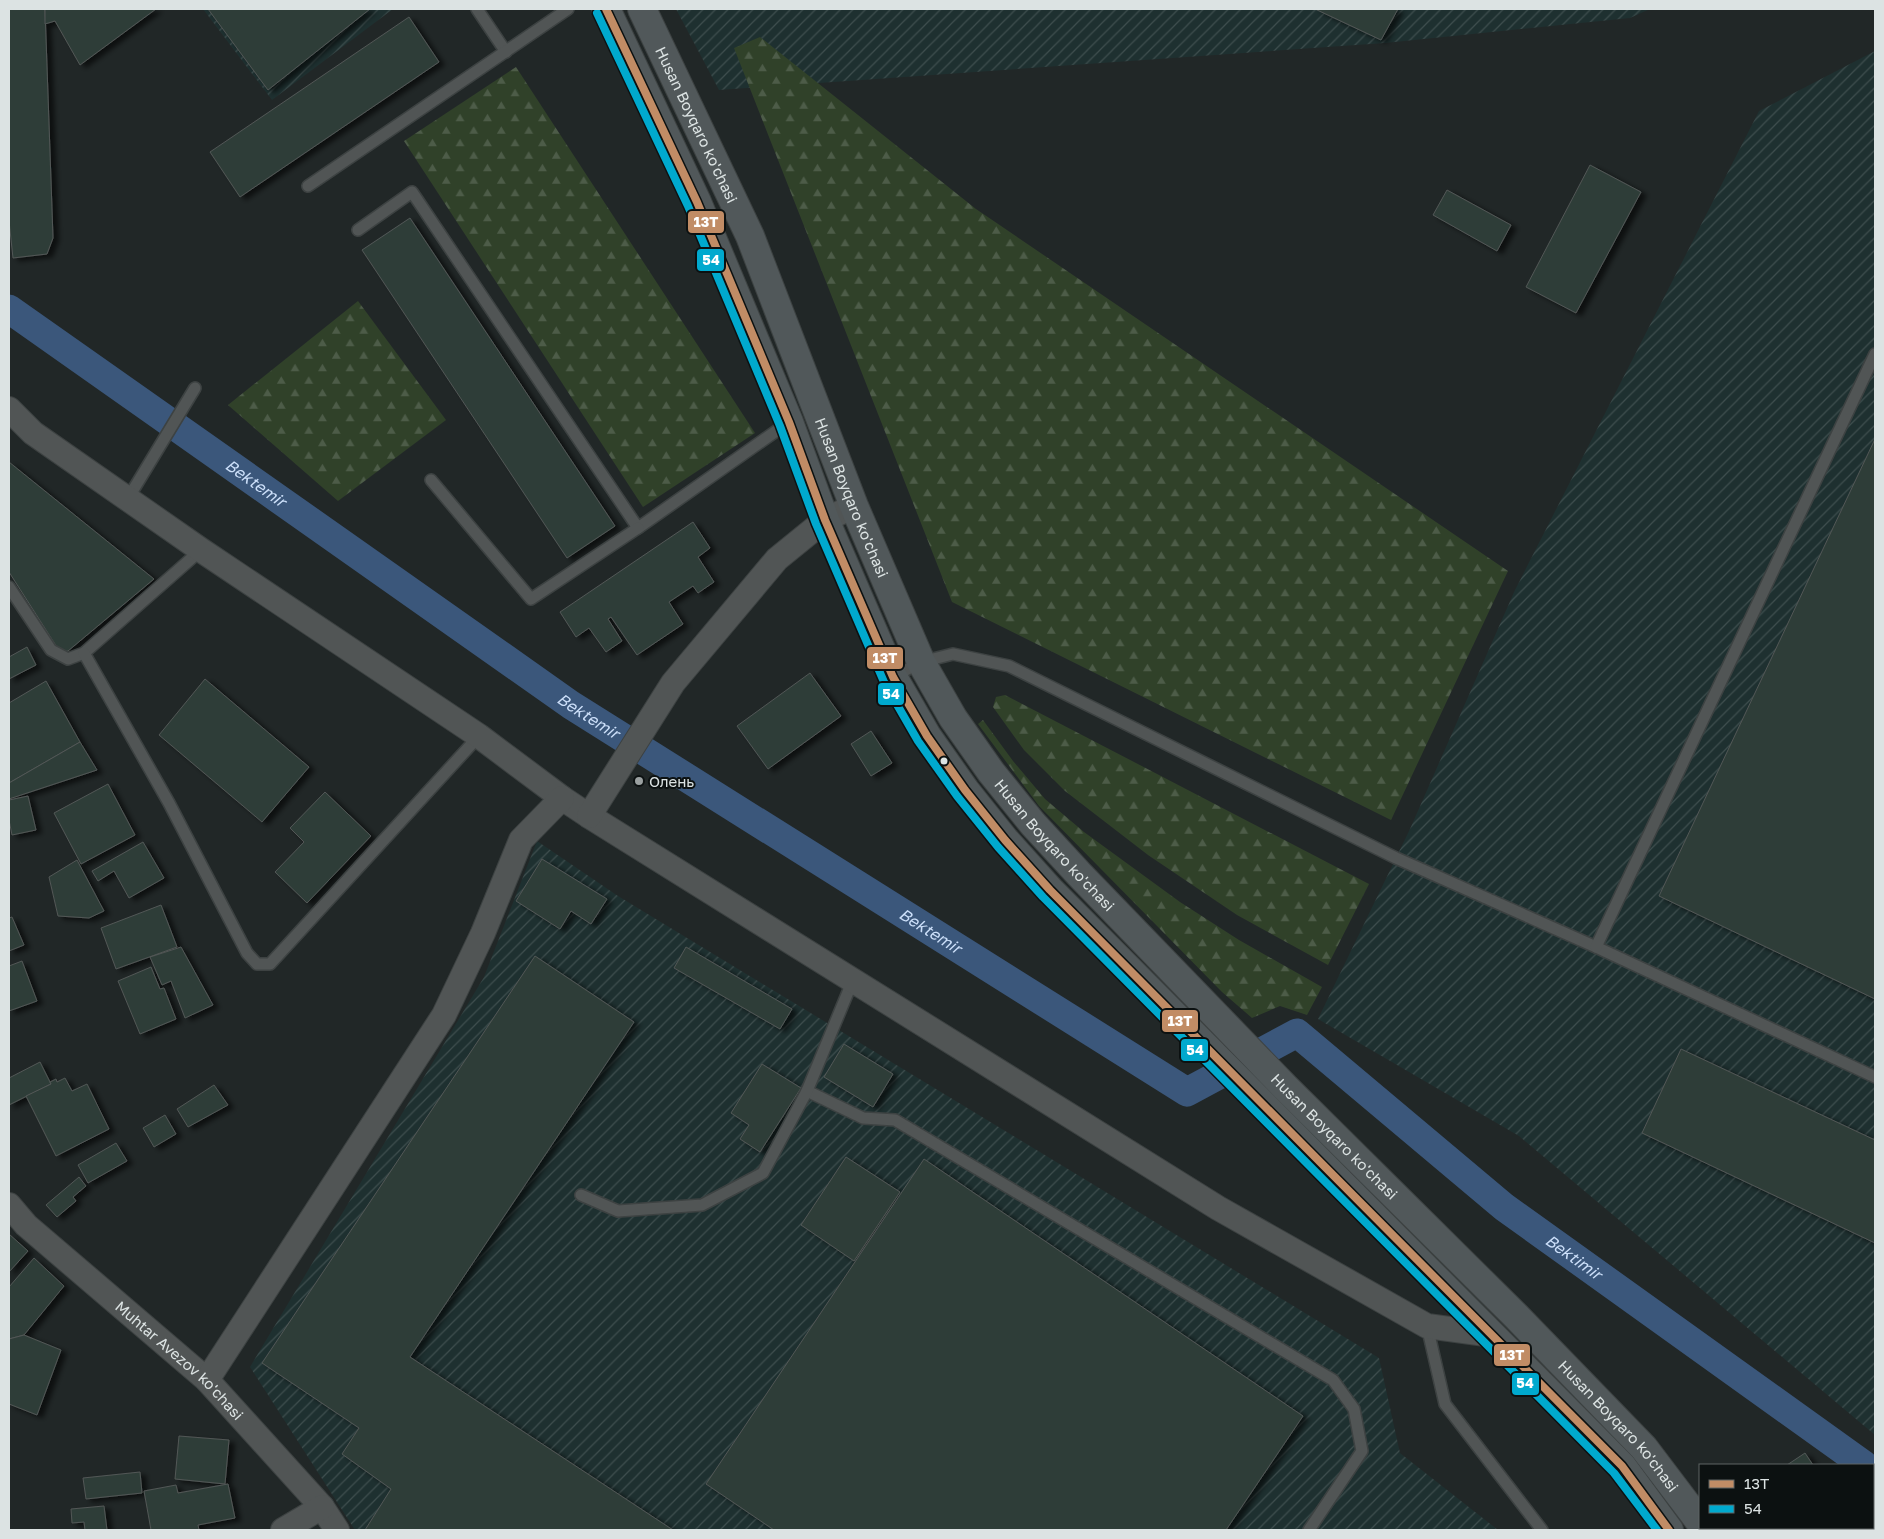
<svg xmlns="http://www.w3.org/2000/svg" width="1884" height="1539" font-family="'Golos Text',sans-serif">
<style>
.industrial{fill:url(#industrial-furrows)}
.forest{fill:url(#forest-firs)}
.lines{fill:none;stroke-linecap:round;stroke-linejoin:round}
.canal{stroke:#3b577b;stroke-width:29}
.building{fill:#2f3e39;stroke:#525756;filter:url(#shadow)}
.lane-casing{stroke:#3d4242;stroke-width:14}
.street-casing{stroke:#3d4242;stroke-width:26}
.secondary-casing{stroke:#3d4242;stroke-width:30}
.lane{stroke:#515555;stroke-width:11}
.street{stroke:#515555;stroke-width:24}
.secondary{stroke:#51585a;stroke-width:28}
.bus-1-casing{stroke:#0c1111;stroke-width:11}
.bus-2-casing{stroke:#0c1111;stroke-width:11}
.bus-1{stroke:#c18c65;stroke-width:8}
.bus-2{stroke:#00a9ce;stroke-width:8}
.bus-dot{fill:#dce3e3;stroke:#0c1111;stroke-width:2}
.poi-dot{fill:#9ba1a1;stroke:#0c1111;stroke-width:2}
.labels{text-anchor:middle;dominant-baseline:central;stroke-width:4;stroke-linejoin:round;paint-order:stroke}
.street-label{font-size:15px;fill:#dce3e3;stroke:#0c1111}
.poi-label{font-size:15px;fill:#dce3e3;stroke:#0c1111;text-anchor:start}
.water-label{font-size:16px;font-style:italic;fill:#ccdff9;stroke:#0c1111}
.line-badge{stroke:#0c1111;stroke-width:2}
.badge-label{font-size:14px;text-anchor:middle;font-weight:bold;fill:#fff}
</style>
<defs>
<pattern id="industrial-furrows" width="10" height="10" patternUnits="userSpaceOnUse" patternTransform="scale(1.25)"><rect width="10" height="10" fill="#1e3030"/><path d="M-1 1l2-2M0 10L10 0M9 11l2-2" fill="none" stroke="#3e4e4e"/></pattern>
<pattern id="forest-firs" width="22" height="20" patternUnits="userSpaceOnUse" patternTransform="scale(1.25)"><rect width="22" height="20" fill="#304129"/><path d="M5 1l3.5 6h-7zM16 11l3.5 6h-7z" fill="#4d5c48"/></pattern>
<filter id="shadow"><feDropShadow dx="5.5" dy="3" stdDeviation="2.5" flood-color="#0009"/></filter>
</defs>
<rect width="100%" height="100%" fill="#212727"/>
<g class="industrial">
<path d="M203 9H393L272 100Z"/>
<path d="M676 9H1650L1630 18 1385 43 719 90Z"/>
<path d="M1875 51V1435L1519 1136 1318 1019 1410 829 1515 590 1759 111Z"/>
<path d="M537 841 618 896 1379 1358 1400 1453 1498 1530H355L250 1367 484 977Z"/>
</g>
<g class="forest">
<path d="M760 37 976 209 1508 571 1391 820 952 602 734 48Z"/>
<path d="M516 67 755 433 643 507 404 141Z"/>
<path d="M358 301 446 420 338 501 228 405Z"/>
<path d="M1005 695 1369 884 1328 965 1237 915 1148 855 1065 791 1024 750 993 707 996 697Z"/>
<path d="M983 720 1013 761 1045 799 1084 832 1180 902 1239 940 1322 987 1307 1015 1280 1006 1252 1018 1222 992 1039 806 978 724Z"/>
</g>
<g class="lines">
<path class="canal" id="s1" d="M9 309 571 705 1187 1092 1297 1033 1504 1207 1864 1465"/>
</g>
<g class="building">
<path d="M9 9H45L53 238 47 254 13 258 9 221Z"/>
<path d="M45 9H156L80 65 55 21 45 24Z"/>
<path d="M208 9H370L268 90Z"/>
<path d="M1315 9H1398L1381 40Z"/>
<path d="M409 17 439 62 240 197 210 152Z"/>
<path d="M1590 165 1641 192 1576 313 1526 287Z"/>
<path d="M1447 190 1511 225 1497 251 1433 215Z"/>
<path d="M410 218 615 526 567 558 362 250Z"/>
<path d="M1875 439V999L1659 896Z"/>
<path d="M9 462 154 579 68 651 60 652 9 572Z"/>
<path d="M693 522 710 548 698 557 714 582 698 593 693 586 669 602 683 624 637 655 611 617 608 619 622 641 606 652 589 628 576 637 560 612Z"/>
<path d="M27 647 36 665 9 679V657Z"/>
<path d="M810 673 841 716 768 769 737 726Z"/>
<path d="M205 679 309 767 262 822 159 735Z"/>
<path d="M46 681 80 742 9 783V703Z"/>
<path d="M871 731 892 763 871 776 851 744Z"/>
<path d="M80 742 97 770 9 799V783Z"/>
<path d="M108 784 135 835 81 864 54 813Z"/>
<path d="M325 792 371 836 307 903 275 872 304 842 290 828Z"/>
<path d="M28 796 36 830 12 835 9 820V800Z"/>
<path d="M143 842 164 878 129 898 114 871 98 881 92 871Z"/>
<path d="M542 859 607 899 591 924 571 911 560 929 516 901Z"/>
<path d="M77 860 104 911 89 918 58 916 49 877Z"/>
<path d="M161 905 177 947 116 969 101 928Z"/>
<path d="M12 917 24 945 9 951V918Z"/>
<path d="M181 947 213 1005 185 1018 171 981 162 985 150 957Z"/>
<path d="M686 947 792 1009 780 1029 674 968Z"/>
<path d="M535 956 634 1022 410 1357 673 1530H365L391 1489 342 1454 359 1428 262 1363Z"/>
<path d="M22 961 37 1001 9 1011V966Z"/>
<path d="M151 967 160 989 164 988 176 1019 140 1034 118 981Z"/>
<path d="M844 1044 893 1074 873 1107 824 1077Z"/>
<path d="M1681 1049 1875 1140V1243L1642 1133Z"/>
<path d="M40 1062 51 1084 9 1105V1078Z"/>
<path d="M762 1064 801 1088 760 1152 740 1139 749 1125 731 1113Z"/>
<path d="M65 1078 72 1091 87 1084 109 1129 56 1156 26 1096 51 1084 50 1082 56 1079 57 1082Z"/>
<path d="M214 1085 228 1105 188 1127 177 1109Z"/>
<path d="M165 1115 176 1134 154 1147 143 1128Z"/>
<path d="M116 1143 127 1161 88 1183 78 1165Z"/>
<path d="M846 1157 900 1192 854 1261 801 1225Z"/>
<path d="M924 1159 1303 1416 1226 1530H774L706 1484Z"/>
<path d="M79 1177 86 1186 73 1197 76 1201 57 1217 46 1205Z"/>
<path d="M9 1234 28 1251 9 1272Z"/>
<path d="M34 1258 64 1286 24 1335 9 1339V1287Z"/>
<path d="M24 1335 61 1350 37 1415 9 1404V1339Z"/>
<path d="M179 1436 229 1440 225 1484 175 1479Z"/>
<path d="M1805 1453 1813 1465H1787Z"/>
<path d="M140 1472 142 1493 86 1499 83 1478Z"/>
<path d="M228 1484 235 1518 198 1525 199 1530H151L144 1491 176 1485 178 1493Z"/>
<path d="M104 1506 107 1530H85L84 1522 72 1523 71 1509Z"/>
<path d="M1821 1528H1870L1872 1530H1818Z"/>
</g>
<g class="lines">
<defs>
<g id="lane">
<path d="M477 9 506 52"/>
<path d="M308 186 568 9"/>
<path d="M358 230 412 192 638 528 789 422"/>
<path d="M431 480 531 599 638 528"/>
<path d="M127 500 195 388"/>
<path d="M9 587 51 650 68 659 84 653 201 550"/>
<path d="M84 653 169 803 247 953 257 964H270L479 736"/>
<path d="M893 677 921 662 953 654 1009 666 1396 858 1596 947 1875 1077"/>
<path d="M1596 947 1875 354"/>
<path d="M807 1091 863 1118 895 1120 1333 1380 1354 1409 1362 1451 1309 1530"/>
<path d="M581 1195 618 1211 702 1205 763 1173 807 1091 853 980"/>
<path d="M1427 1326 1445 1404 1542 1530"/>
</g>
<g id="street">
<path d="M9 409 33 433 201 550 479 736 562 798 589 816 1218 1208 1427 1326 1493 1335"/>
<path d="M589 816 673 683 777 559 825 520 854 506"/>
<path id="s2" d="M9 1205 26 1225 207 1380 322 1507 337 1530"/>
<path d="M207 1380 444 1015 483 933 521 840 562 798"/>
<path d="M283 1530 322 1507"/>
</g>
<g id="secondary">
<path d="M606 9 697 202 789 422 825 520 893 677 927 736 965 790 1005 840 1050 890 1622 1466 1669 1530"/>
<path id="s3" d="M642 9 750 236 854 506 921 662 953 718 991 772 1033 824 1079 874 1285 1087 1516 1316 1644 1448 1700 1522"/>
</g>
</defs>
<use href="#lane" class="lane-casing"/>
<use href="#street" class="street-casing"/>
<use href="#secondary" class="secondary-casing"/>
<use href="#lane" class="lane"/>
<use href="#street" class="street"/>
<use href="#secondary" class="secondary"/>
<defs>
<path id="bus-1" d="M606 9 697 202 789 422 825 520 893 677 927 736 965 790 1005 840 1050 890 1622 1466 1669 1530"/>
<path id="bus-2" d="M597 13 688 206 780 426 816 524 884 682 918 741 957 796 998 847 1043 897 1614 1473 1657 1530"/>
</defs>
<use href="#bus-1" class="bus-1-casing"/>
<use href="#bus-2" class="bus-2-casing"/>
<use href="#bus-1" class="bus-1"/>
<use href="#bus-2" class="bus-2"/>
</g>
<circle class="bus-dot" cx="944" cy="761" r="4.5"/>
<circle class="poi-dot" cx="639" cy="781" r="5"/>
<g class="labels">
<g class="street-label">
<text stroke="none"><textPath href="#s3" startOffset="128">Husan Boyqaro ko'chasi</textPath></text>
<text stroke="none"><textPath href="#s3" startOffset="532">Husan Boyqaro ko'chasi</textPath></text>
<text stroke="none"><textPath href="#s3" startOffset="938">Husan Boyqaro ko'chasi</textPath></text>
<text stroke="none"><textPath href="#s3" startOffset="1342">Husan Boyqaro ko'chasi</textPath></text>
<text stroke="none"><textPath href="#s2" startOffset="231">Muhtar Avezov ko'chasi</textPath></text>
<text stroke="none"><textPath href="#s3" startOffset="1748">Husan Boyqaro ko'chasi</textPath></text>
</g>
<g class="poi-label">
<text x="649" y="781">Олень</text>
</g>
<g class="water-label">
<text stroke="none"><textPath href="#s1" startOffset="302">Bektemir</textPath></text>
<text stroke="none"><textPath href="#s1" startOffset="708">Bektemir</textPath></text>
<text stroke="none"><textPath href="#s1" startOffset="1112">Bektemir</textPath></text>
<text stroke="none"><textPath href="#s1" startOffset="1896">Bektimir</textPath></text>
</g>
</g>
<g class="line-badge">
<rect x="687" y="210" width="38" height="24" rx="5" fill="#c18c65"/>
<rect x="696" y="248" width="29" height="24" rx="5" fill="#00a9ce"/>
<rect x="866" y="646" width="38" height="24" rx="5" fill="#c18c65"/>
<rect x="877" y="682" width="28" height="24" rx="5" fill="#00a9ce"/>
<rect x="1161" y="1009" width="38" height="24" rx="5" fill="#c18c65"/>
<rect x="1180" y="1038" width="29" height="24" rx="5" fill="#00a9ce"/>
<rect x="1493" y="1343" width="38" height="24" rx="5" fill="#c18c65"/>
<rect x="1511" y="1372" width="29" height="24" rx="5" fill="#00a9ce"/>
</g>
<g class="badge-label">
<text x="706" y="227">13Т</text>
<text x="711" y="265">54</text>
<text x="885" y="663">13Т</text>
<text x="891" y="699">54</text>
<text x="1180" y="1026">13Т</text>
<text x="1195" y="1055">54</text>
<text x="1512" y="1360">13Т</text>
<text x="1525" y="1388">54</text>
</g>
<rect width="1884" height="1539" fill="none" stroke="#dce3e3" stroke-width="20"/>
<rect x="1699" y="1464" width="175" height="65" fill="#0c1111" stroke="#5f6565"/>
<rect x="1709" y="1480" width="25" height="8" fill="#c18c65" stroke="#5f6565"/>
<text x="1744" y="1489" font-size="15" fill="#dce3e3">13Т</text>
<rect x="1709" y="1505" width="25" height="8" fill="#00a9ce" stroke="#5f6565"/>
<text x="1744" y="1514" font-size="15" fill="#dce3e3">54</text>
</svg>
